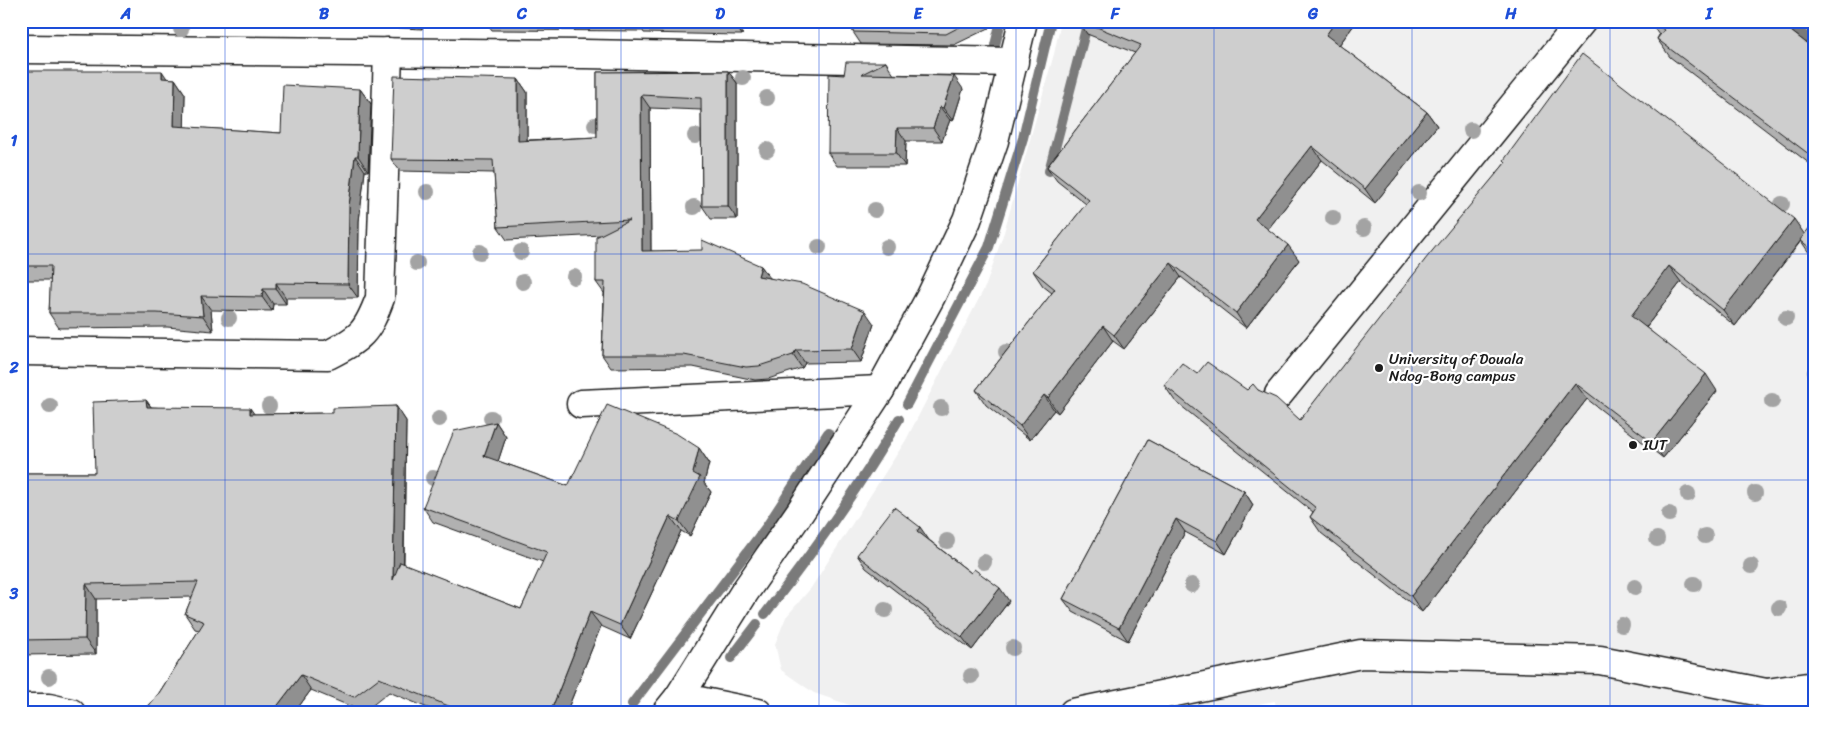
<svg xmlns="http://www.w3.org/2000/svg" width="1835" height="734" font-family="Sriracha,sans-serif">
<style>
.built{fill:#f0f0f0}
.lines{fill:none;stroke-linecap:round;stroke-linejoin:round}
.stream{stroke:#7a7a7a;stroke-width:10}
.minor-casing{stroke:#1c1c1c;stroke-width:31}
.secondary-casing{stroke:#1c1c1c;stroke-width:31}
.minor{stroke:#fff;stroke-width:28}
.secondary{stroke:#fff;stroke-width:28}
.tree{fill:#a3a3a3}
.wall{fill:#b1b1b1;stroke:#1c1c1c}
.shaded-wall{fill:#909090;stroke:#1c1c1c}
.building{fill:#cecece;stroke:#1c1c1c}
.grid{fill:none;stroke:#1d4ed8;stroke-width:1;stroke-opacity:0.55}
.poi-dot{fill:#1c1c1c;stroke:#fff;stroke-width:2}
.labels{text-anchor:middle;dominant-baseline:central;stroke-width:4.5;stroke-linejoin:round;paint-order:stroke}
.poi-label{font-size:15px;fill:#1c1c1c;stroke:#fff;text-anchor:start}
.neatline{fill:none;stroke:#1d4ed8;stroke-width:2}
.grid-label{font-size:16px;text-anchor:middle;font-weight:bold;fill:#1d4ed8}
</style>
<rect width="100%" height="100%" fill="#fff"/>
<filter id="ink" filterUnits="userSpaceOnUse"><feTurbulence type="fractalNoise" baseFrequency=".02" numOctaves="2"/><feDisplacementMap in="SourceGraphic" scale="10" xChannelSelector="R" yChannelSelector="G"/><feConvolveMatrix kernelMatrix="1 2 1 2 8 2 1 2 1" color-interpolation-filters="sRGB"/></filter>
<g filter="url(#ink)">
<path class="built" d="M1061 21H1814V713H1276L1275 701 1209 713H873L814 693 781 670 775 644 786 617 811 588 906 440 986 285 1004 232 1054 54Z"/>
<g class="lines">
<g class="stream">
<path d="M1785 21 1814 43"/>
<path d="M995 45 1001 21"/>
<path d="M1058 160 1049 171 1088 21"/>
<path d="M1812 372 1814 370"/>
<path d="M907 404 989 247 1023 138 1051 21"/>
<path d="M765 614C814 551 859 488 899 419"/>
<path d="M731 658 757 624"/>
<path d="M632 704 767 526 828 433"/>
</g>
<defs>
<g id="minor">
<path d="M21 49 584 54 1014 62"/>
<path d="M21 351 328 355C361 338 367 333 380 298L388 52"/>
<path d="M1279 394 1582 21"/>
<path d="M581 404 880 390"/>
<path d="M1767 693 1814 686"/>
<path d="M679 697 758 713"/>
<path d="M21 708H49L71 713"/>
<path d="M1073 713 1361 654 1600 660 1766 693 1814 711"/>
</g>
<path id="secondary" d="M666 713 679 697 744 593 800 512 880 390 931 296 967 220 994 141 1023 21"/>
</defs>
<use href="#minor" class="minor-casing"/>
<use href="#secondary" class="secondary-casing"/>
<use href="#minor" class="minor"/>
<use href="#secondary" class="secondary"/>
</g>
<g class="tree">
<circle cx="181" cy="29" r="8"/>
<circle cx="743" cy="78" r="8"/>
<circle cx="767" cy="98" r="8"/>
<circle cx="595" cy="125" r="8"/>
<circle cx="1471" cy="130" r="8"/>
<circle cx="695" cy="136" r="8"/>
<circle cx="767" cy="150" r="8"/>
<circle cx="427" cy="192" r="8"/>
<circle cx="1419" cy="193" r="8"/>
<circle cx="1782" cy="204" r="8"/>
<circle cx="694" cy="207" r="8"/>
<circle cx="875" cy="210" r="8"/>
<circle cx="1333" cy="218" r="8"/>
<circle cx="1364" cy="228" r="8"/>
<circle cx="819" cy="247" r="8"/>
<circle cx="887" cy="247" r="8"/>
<circle cx="480" cy="252" r="8"/>
<circle cx="521" cy="252" r="8"/>
<circle cx="417" cy="263" r="8"/>
<circle cx="574" cy="277" r="8"/>
<circle cx="523" cy="282" r="8"/>
<circle cx="229" cy="318" r="8"/>
<circle cx="1786" cy="318" r="8"/>
<circle cx="1006" cy="352" r="8"/>
<circle cx="1772" cy="401" r="8"/>
<circle cx="50" cy="406" r="8"/>
<circle cx="269" cy="406" r="8"/>
<circle cx="941" cy="408" r="8"/>
<circle cx="491" cy="418" r="8"/>
<circle cx="439" cy="419" r="8"/>
<circle cx="433" cy="478" r="8"/>
<circle cx="1755" cy="493" r="8"/>
<circle cx="1688" cy="494" r="8"/>
<circle cx="1669" cy="514" r="8"/>
<circle cx="1705" cy="536" r="8"/>
<circle cx="1657" cy="539" r="8"/>
<circle cx="947" cy="541" r="8"/>
<circle cx="984" cy="562" r="8"/>
<circle cx="1751" cy="566" r="8"/>
<circle cx="1694" cy="584" r="8"/>
<circle cx="1192" cy="585" r="8"/>
<circle cx="1635" cy="587" r="8"/>
<circle cx="1779" cy="608" r="8"/>
<circle cx="885" cy="610" r="8"/>
<circle cx="1622" cy="625" r="8"/>
<circle cx="1013" cy="648" r="8"/>
<circle cx="971" cy="676" r="8"/>
<circle cx="49" cy="677" r="8"/>
</g>
<g class="wall">
<path d="M48 21H98V26L64 25 61 22Z"/>
<path d="M363 21H744L742 35H737L644 33 643 31 492 30 489 26 423 23 422 29 366 26Z"/>
<path d="M853 21H990L989 28 954 45 861 44 853 32Z"/>
<path d="M1079 21H1357L1339 45 1427 112 1437 126 1375 203 1322 160 1268 229 1299 260 1246 328 1181 277 1124 349 1113 341 1058 413 1054 410 1030 440 986 405 976 390 1052 293 1043 286 1033 271 1086 204 1057 181 1047 167 1135 53 1087 34Z"/>
<path d="M1649 21H1778L1814 49V167L1670 57 1657 39 1659 35Z"/>
<path d="M886 62 894 75 963 89 953 121 950 120 942 141H906L905 166H837L828 153 844 75Z"/>
<path d="M21 71 175 79 185 94 184 127 281 133 360 89 371 104 368 171H365L359 221 358 298H286V304H273L272 311 211 310 213 331 167 327 59 328 49 313 51 280H21Z"/>
<path d="M728 71 737 83V219H711L702 206 701 110 650 108 651 251 761 266 770 278 874 324 861 362 805 363 802 368 768 379 755 380 693 367 611 368 602 355 604 293 596 282 602 235 507 240 498 227 494 173 400 171 391 159 518 79 527 92V140L597 137V72Z"/>
<path d="M1504 160 1805 234 1814 222V260L1801 241 1735 326 1681 282 1646 327 1717 391 1663 458 1587 399 1422 612 1321 533 1310 517 1313 512 1175 401 1164 385 1197 374 1247 390H1258L1300 420 1506 162Z"/>
<path d="M146 400 151 407 254 414 333 413 396 406 406 421 404 564 521 609 543 562 433 522 423 507 496 422 506 437 498 461 568 486 699 448 709 463 704 483 711 492 690 536 681 531 630 639 601 626 566 713H440L389 692 364 712 311 690 294 713H143L159 693 199 630 195 629 185 614 192 597 96 599V654L21 655V473H95Z"/>
<path d="M1148 440 1244 491 1253 505 1226 554 1185 532 1128 641 1073 612 1063 599Z"/>
<path d="M929 540 971 573 1009 601 972 650 866 568 857 555Z"/>
</g>
<g class="shaded-wall">
<path d="M95 21H98V26Z"/>
<path d="M417 21H421L423 23 422 29Z"/>
<path d="M733 21H744L742 35Z"/>
<path d="M984 21H990L989 28Z"/>
<path d="M1336 21H1357L1336 49 1326 35Z"/>
<path d="M162 71 172 86 162 78Z"/>
<path d="M728 71 737 83V219L728 206Z"/>
<path d="M954 76 963 89 953 121 943 108Z"/>
<path d="M175 79 185 94 184 140 174 126Z"/>
<path d="M518 79 527 92V154L518 141Z"/>
<path d="M360 89 371 104 368 171 358 156Z"/>
<path d="M641 95 650 108 651 264 642 251Z"/>
<path d="M940 107 950 120 942 141 933 128Z"/>
<path d="M1427 112 1437 126 1375 203 1365 189Z"/>
<path d="M897 128 906 141 905 166 896 153Z"/>
<path d="M1312 146 1322 160 1265 233 1255 219Z"/>
<path d="M355 156 365 171 359 221 358 298 348 284 349 206Z"/>
<path d="M1794 219 1805 235 1735 326 1723 310Z"/>
<path d="M1288 245 1299 260 1246 328 1236 313Z"/>
<path d="M1171 263 1181 277 1124 349 1114 335Z"/>
<path d="M761 266 770 279 758 276Z"/>
<path d="M1669 266 1681 282 1642 332 1631 316Z"/>
<path d="M276 283 286 298V304L276 289Z"/>
<path d="M263 289 273 304 272 311 262 297Z"/>
<path d="M201 296 211 310 213 331 203 316Z"/>
<path d="M865 311 874 324 861 362 852 349Z"/>
<path d="M1103 326 1113 341 1058 413 1048 398Z"/>
<path d="M796 350 805 363 802 368 793 355Z"/>
<path d="M1706 374 1717 391 1663 458 1652 442Z"/>
<path d="M1575 383 1587 399 1422 612 1411 596Z"/>
<path d="M1044 395 1054 410 1030 440 1020 426Z"/>
<path d="M146 400 157 415 147 407Z"/>
<path d="M396 406 406 421 403 594 393 580Z"/>
<path d="M250 408 260 422 250 414Z"/>
<path d="M496 422 506 437 495 471 484 456Z"/>
<path d="M699 448 709 463 704 483 711 492 690 536 679 521 693 473Z"/>
<path d="M1244 491 1253 505 1226 554 1217 541Z"/>
<path d="M670 516 681 531 630 639 620 625Z"/>
<path d="M1176 519 1185 532 1128 641 1119 628Z"/>
<path d="M920 527 929 540 926 544 917 531Z"/>
<path d="M86 584 96 599V654L85 639Z"/>
<path d="M1000 588 1009 601 972 650 962 637Z"/>
<path d="M590 612 601 626 566 713H550Z"/>
<path d="M301 675 311 690 294 713H272Z"/>
</g>
<g class="building">
<path d="M853 21H971L946 34 853 32Z"/>
<path d="M1082 21H1336L1326 35 1427 112 1365 189 1312 146 1255 219 1288 245 1236 313 1171 263 1114 335 1103 326 1048 398 1044 395 1020 426 976 390 1055 289 1033 271 1089 200 1047 167 1141 45Z"/>
<path d="M1652 21H1778L1814 49V158L1657 39 1664 30Z"/>
<path d="M1582 54 1794 219 1723 310 1669 266 1631 316 1706 374 1652 442 1575 383 1411 596 1310 517 1316 508 1164 385 1182 363 1197 374 1207 362 1247 390 1253 384 1258 390 1276 398 1300 420 1428 256 1506 162 1504 160Z"/>
<path d="M846 62H886L862 74 954 76 943 108 940 107 933 128H897L896 153H828L829 74 844 75Z"/>
<path d="M21 71H162V78L175 79 174 126 281 133 283 85 360 89 358 156H355L349 206 348 284 276 283V289H263L262 297 201 296 203 316 157 313H49L51 266H21Z"/>
<path d="M728 71V206H702L701 98 641 95 642 251 702 250V240L761 266 758 276 802 284 865 311 852 349 796 350 793 355 759 366 746 367 684 355H602L605 282H596V237L630 220 498 227 493 160 391 159 394 76 518 79V141L597 137V72Z"/>
<path d="M1814 222V251L1800 240Z"/>
<path d="M146 400 147 407 250 408V414L333 413V408L396 406 393 580 400 562 521 609 547 552 423 507 454 431 496 422 484 456 568 486 607 405 677 434 699 448 693 473 700 477 679 521 670 516 620 625 590 612 550 713H466L379 678 354 697 301 675 272 713H143L159 693 204 622 185 614 198 582 86 584 85 639 21 640V473H95L93 402Z"/>
<path d="M1148 440 1244 491 1217 541 1176 519 1119 628 1063 599Z"/>
<path d="M894 507 920 527 917 531 971 573 974 569 1000 588 962 637 857 555Z"/>
</g>
</g>
<path class="grid" d="M225 21V713M423 21V713M621 21V713M819 21V713M1016 21V713M1214 21V713M1412 21V713M1610 21V713M21 254H1814M21 480H1814"/>
<g class="poi-dot">
<circle cx="1379" cy="368" r="5"/>
<circle cx="1633" cy="445" r="5"/>
</g>
<g class="labels">
<g class="poi-label">
<text x="1389" y="359">University of Douala<tspan x="1389" dy="17">Ndog-Bong campus</tspan></text>
<text x="1643" y="445">IUT</text>
</g>
</g>
<rect width="1835" height="734" fill="none" stroke="#fff" stroke-width="55"/>
<rect x="28" y="28" width="1780" height="678" class="neatline"/>
<g class="grid-label">
<text x="126" y="19">A</text>
<text x="324" y="19">B</text>
<text x="522" y="19">C</text>
<text x="720" y="19">D</text>
<text x="918" y="19">E</text>
<text x="1115" y="19">F</text>
<text x="1313" y="19">G</text>
<text x="1511" y="19">H</text>
<text x="1709" y="19">I</text>
<text x="14" y="146">1</text>
<text x="14" y="373">2</text>
<text x="14" y="599">3</text>
</g>
</svg>
